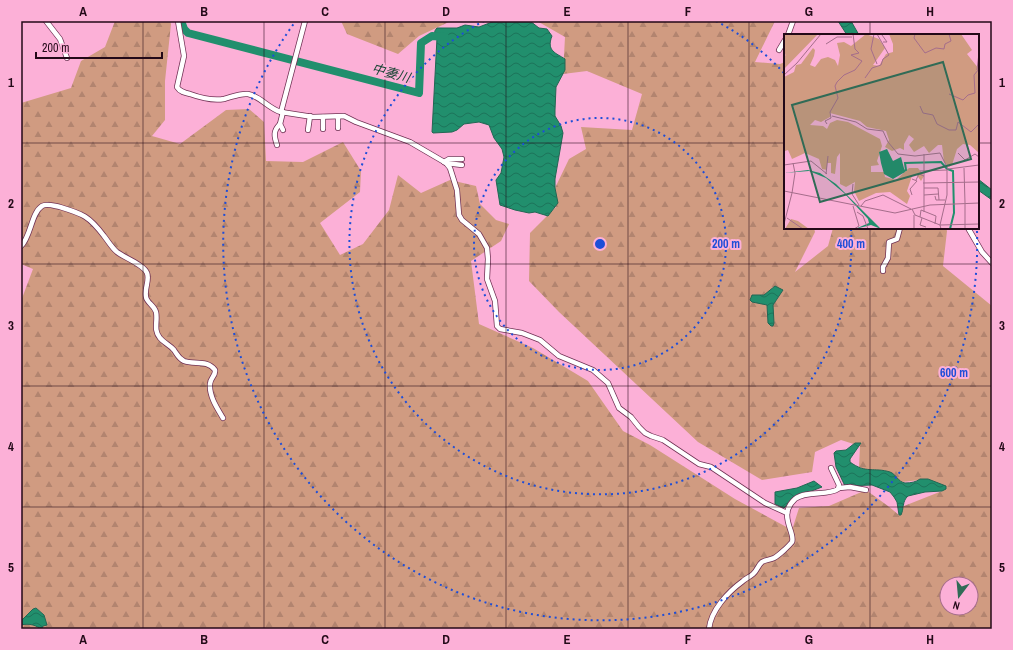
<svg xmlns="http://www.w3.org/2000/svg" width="1013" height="650" font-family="'Archivo Narrow','Noto Sans JP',sans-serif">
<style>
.forest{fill:url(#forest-firs);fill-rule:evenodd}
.water{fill:url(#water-waves);stroke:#226754}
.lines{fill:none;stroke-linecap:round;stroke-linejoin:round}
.river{stroke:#218f6d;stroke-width:8}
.minor-casing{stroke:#703154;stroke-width:6}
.minor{stroke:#fff;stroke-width:4.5}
.grid{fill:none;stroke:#230918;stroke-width:1;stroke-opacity:0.55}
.ring{fill:none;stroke:#1d4ed8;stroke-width:2;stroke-dasharray:2 4}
.labels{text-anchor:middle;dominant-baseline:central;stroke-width:4;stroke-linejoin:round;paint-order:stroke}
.water-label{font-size:13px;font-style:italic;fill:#1a4636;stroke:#fcb0d7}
.inset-river{fill:none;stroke:#218f6d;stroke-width:2}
.inset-road{fill:none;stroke:#a56d8b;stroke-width:1}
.view{fill:#306b56;fill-opacity:0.15;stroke:#306b56;stroke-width:2}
.inset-edge{fill:none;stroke:#230918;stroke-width:2}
.centre{fill:#1d4ed8;stroke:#fcb0d7;stroke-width:2}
.ring-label{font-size:12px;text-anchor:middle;font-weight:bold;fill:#1d4ed8;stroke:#fcb0d7;stroke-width:4;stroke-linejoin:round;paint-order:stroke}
.neatline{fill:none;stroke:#230918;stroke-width:1.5}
.grid-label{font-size:13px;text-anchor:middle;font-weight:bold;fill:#230918}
</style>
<defs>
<pattern id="forest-firs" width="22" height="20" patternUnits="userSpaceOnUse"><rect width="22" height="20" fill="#d09b81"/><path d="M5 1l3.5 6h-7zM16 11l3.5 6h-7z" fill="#b2846f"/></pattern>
<pattern id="water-waves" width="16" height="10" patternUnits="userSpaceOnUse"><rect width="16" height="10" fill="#218f6d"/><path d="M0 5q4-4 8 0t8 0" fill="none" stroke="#1c7359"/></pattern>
</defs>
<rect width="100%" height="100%" fill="#fcb0d7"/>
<g class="forest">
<path d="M115 21H170L171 24 165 81V120L152 136 180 144 226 110 249 109 264 122 266 161 303 162 343 142 361 171 360 192 320 223 340 255 363 244 389 210 398 175 421 193 450 180 476 186 480 204 496 220 509 224 501 241 471 261 479 324 533 348 588 381 623 431 650 445 735 499 792 530 799 508 829 506 866 490 888 506 899 515 904 506 942 491 928 479 902 482 859 467 860 446 841 440 815 452 812 472 762 480 698 442 559 312 529 281 530 233 556 207 555 188 569 159 586 149 581 127 632 130 642 94 587 71 563 74 565 37 537 21H775L755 62 780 64 785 62V228H814L815 232 795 272 828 246 833 228H946L947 231 943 266 992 306V629H21V625L27 624 34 625 40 628 46 624 44 615 36 608 33 609 23 619 21 620V301L33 269 21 264V103L71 88 81 61 105 47ZM773 287 783 290 773 305V325L768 321 767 305 753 302 756 295H764L770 291ZM947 584H971V608H947Z"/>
<path d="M341 21H451L419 36 398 54 347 34Z"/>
</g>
<g class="water">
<path d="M495 21H530L539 28 547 29 552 36C546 51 556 53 565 59V70L556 87 555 110V116L561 126 563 133 555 179V188L558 203 548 216 535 212 529 213 515 210 500 205 496 180 501 173 504 157 502 149 494 138 489 125 479 122 464 124 457 130 452 132 433 133 432 132 437 38C435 34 433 32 437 28H457L465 25 479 27Z"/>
<path d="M838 21H851L859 35H847Z"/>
<path d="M978 179 992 190V200L978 190Z"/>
<path d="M775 286 783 290 773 305 774 323 773 326H771L768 323 767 305 752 302 750 300 752 295H764Z"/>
<path d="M855 443H861L850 459V462C866 474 874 467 890 472 896 474 898 482 905 483 911 483 916 482 920 479H928L946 486V489L942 491 925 492 908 496C902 501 904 509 901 515H899L897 502 894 497 890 492 872 485 845 486 836 467 834 453 836 451 846 450Z"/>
<path d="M814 481 822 487 793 498 784 508 775 504V492L797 488Z"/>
<path d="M36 608 44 615 47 625 43 626 42 628C38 628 37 626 33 625 29 624 25 624 21 625V620L23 619 33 609Z"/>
</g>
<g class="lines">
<path class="river" d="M181 21 184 29 188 33 419 93 421 43 432 36 445 37"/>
<defs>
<g id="minor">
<path d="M46 21 60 39 67 58"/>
<path d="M178 21 184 56 177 87C180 92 185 93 190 94 201 98 212 101 224 99 232 97 240 93 248 94 260 96 269 109 281 112L313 117 344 116 356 122 410 142 446 163 450 168 457 190 459 215 462 220 479 234 487 248 488 259 487 279 495 301 497 326 500 329 522 333 540 340 559 356 593 370 608 383 619 408 631 417 639 427 645 433 651 436 663 440 699 464 711 467 765 503 787 513"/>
<path d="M788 35 793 21"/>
<path d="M779 50 785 40"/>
<path d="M281 112 305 21"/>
<path d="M338 128V117"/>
<path d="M323 129V117"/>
<path d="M283 130 280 124 283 112"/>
<path d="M308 130 310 116"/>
<path d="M277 145C274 136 273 131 280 124"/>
<path d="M444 162 449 159H462"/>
<path d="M446 163 462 165"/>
<path d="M968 228 982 252 992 263"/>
<path d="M21 246C31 237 31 213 42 206 47 203 54 206 60 207 83 214 89 216 104 236 108 241 112 248 117 252 125 258 144 265 147 273 150 280 144 289 146 297 147 303 154 305 156 312 158 321 153 330 160 338 164 343 170 345 174 350 177 354 178 358 184 361 194 365 207 359 215 370 216 376 210 378 210 384 209 396 217 408 223 418"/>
<path d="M883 271V267L888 258 889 242 897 239 900 228"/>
<path d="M839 488 850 487 866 490"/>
<path d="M709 629C711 610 728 592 743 581 746 578 750 577 753 574 757 571 758 565 762 562 765 560 770 560 774 558 778 556 789 546 792 542 796 533 777 515 795 499 806 490 829 496 838 489L839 485 831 468"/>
</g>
</defs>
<use href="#minor" class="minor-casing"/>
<use href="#minor" class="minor"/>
</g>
<path class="grid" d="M143 21V629M264 21V629M385 21V629M506 21V629M628 21V629M749 21V629M870 21V35M21 143H785M978 143H992M870 228V629M21 264H992M21 386H992M21 507H992"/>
<g class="ring">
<circle cx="600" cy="244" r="126"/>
<path d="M716 21A251 251 0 0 1 784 73M851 229A251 251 0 1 1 484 21"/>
<path d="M977 231A377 377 0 1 1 295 22"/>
</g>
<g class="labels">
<g class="water-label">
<text transform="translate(391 73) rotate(15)">中妻川</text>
</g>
</g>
<g transform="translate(784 34)">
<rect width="195" height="195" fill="#fcb0d7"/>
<path d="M0 0H34L0 35V22L2 21 0 20ZM82 0 95 5 101 14 89 31 95 32 102 20 109 18V10L105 0H177L188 16 183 20 195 35V119L186 111 179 110 173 115 168 131 165 133 160 128 158 111H154L145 119 140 112 130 118 125 111 130 105 125 101 120 110V116L116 114 108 117 101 113 105 106 102 97 83 93 76 87 46 79V83L37 88 31 86 26 91 39 92 43 95 46 89 53 86 64 88 96 105 98 112 93 127 95 131 87 132V138H100L101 143 112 146 125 134H134L140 142 137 147 132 140 128 142 123 157 126 162 123 170 106 158 92 159 75 167 70 157 71 148 62 153 56 150V119L53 123 51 140 47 139V129H43V136L38 135 35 125 21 119 8 125 4 116 1 117 0 129V43L10 38 12 31 17 30 29 14 31 16 30 22 26 31 31 33 37 25 44 23 51 26 54 32 56 21 53 9 60 8 67 12ZM7 185 14 187 25 195H1Z" fill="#d09b81"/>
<path d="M103 115 109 127 117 123 121 138 109 145 100 140 97 129 95 118ZM24 136 36 139 52 150 97 195 87 191 71 195 85 189 84 185 60 159 42 144 25 137 0 139Z" fill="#218f6d"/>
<path class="inset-river" d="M118 138 122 136 121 129 157 128 163 135 169 137 170 179 166 195"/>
<path class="inset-road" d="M90 0 87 15 93 30M131 0 130 4 141 19 152 14 160 15 161 10 167 7 165 0M98 1 103 8H99M42 10 53 3H68M193 36 195 19M0 41 13 29 37 0M81 44 88 34 97 31 99 25 105 21 93 0M165 60 179 66 184 61 191 59 190 41 195 35M136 72 139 79 149 81 153 90 165 96H172L174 88 187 98 195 90M48 82 72 88 83 95 99 97 104 108 114 120 131 122 156 119 164 135 195 131M43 90 41 87 47 84 46 78 54 64 51 52 53 48 60 41 71 36 78 27 67 21 75 19 71 15 69 0M174 119 181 126 191 120 195 123M140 120V178M0 131 27 127 43 140M180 134 181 169M163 135V161L156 191 195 190M136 137 163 136M42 140 44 122M132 146 135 140 140 142M139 149 195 148M69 150 68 160 75 171M140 154H154L155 166M0 157 111 179 146 171 195 169M8 159 11 139 9 129M128 161 126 155 133 147 128 145M140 161 154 160M151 162 152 166H161M181 170V195M69 172 75 192 70 195M77 172 81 167 99 161 127 175M128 175 131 181 156 191 157 195M73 178 79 182 84 195M130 181V195M136 183 137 176 152 182 151 190M3 184 19 195M138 184 136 191 142 193M0 190 8 159"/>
<path class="view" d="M159 28 187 125 36 168 8 71Z"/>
<rect width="195" height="195" class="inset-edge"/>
</g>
<circle cx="600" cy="244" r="6" class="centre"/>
<g class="ring-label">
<text x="726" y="248">200 m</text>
<text x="851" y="248">400 m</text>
<text x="954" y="377">600 m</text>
</g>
<rect width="1013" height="650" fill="none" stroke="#fcb0d7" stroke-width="44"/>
<g transform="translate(959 596) rotate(196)"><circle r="19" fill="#fcb0d7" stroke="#a56d8b"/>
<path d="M0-3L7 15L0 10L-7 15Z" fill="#306b56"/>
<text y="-6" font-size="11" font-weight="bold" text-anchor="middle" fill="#230918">N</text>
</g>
<path d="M36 52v6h126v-6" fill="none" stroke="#230918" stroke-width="2"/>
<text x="42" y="52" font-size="12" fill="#230918" stroke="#fcb0d7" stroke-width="3" paint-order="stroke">200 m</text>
<rect x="22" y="22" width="969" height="606" class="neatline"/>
<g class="grid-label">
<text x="83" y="16">A</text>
<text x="204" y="16">B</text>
<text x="325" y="16">C</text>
<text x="446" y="16">D</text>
<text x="567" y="16">E</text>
<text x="688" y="16">F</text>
<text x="809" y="16">G</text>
<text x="930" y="16">H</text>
<text x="11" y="87">1</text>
<text x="1002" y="87">1</text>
<text x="11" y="208">2</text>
<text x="1002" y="208">2</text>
<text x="11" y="330">3</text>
<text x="1002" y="330">3</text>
<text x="11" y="451">4</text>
<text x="1002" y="451">4</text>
<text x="11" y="572">5</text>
<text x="1002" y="572">5</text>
<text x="83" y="644">A</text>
<text x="204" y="644">B</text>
<text x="325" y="644">C</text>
<text x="446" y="644">D</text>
<text x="567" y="644">E</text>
<text x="688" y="644">F</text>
<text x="809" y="644">G</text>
<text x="930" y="644">H</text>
</g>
</svg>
